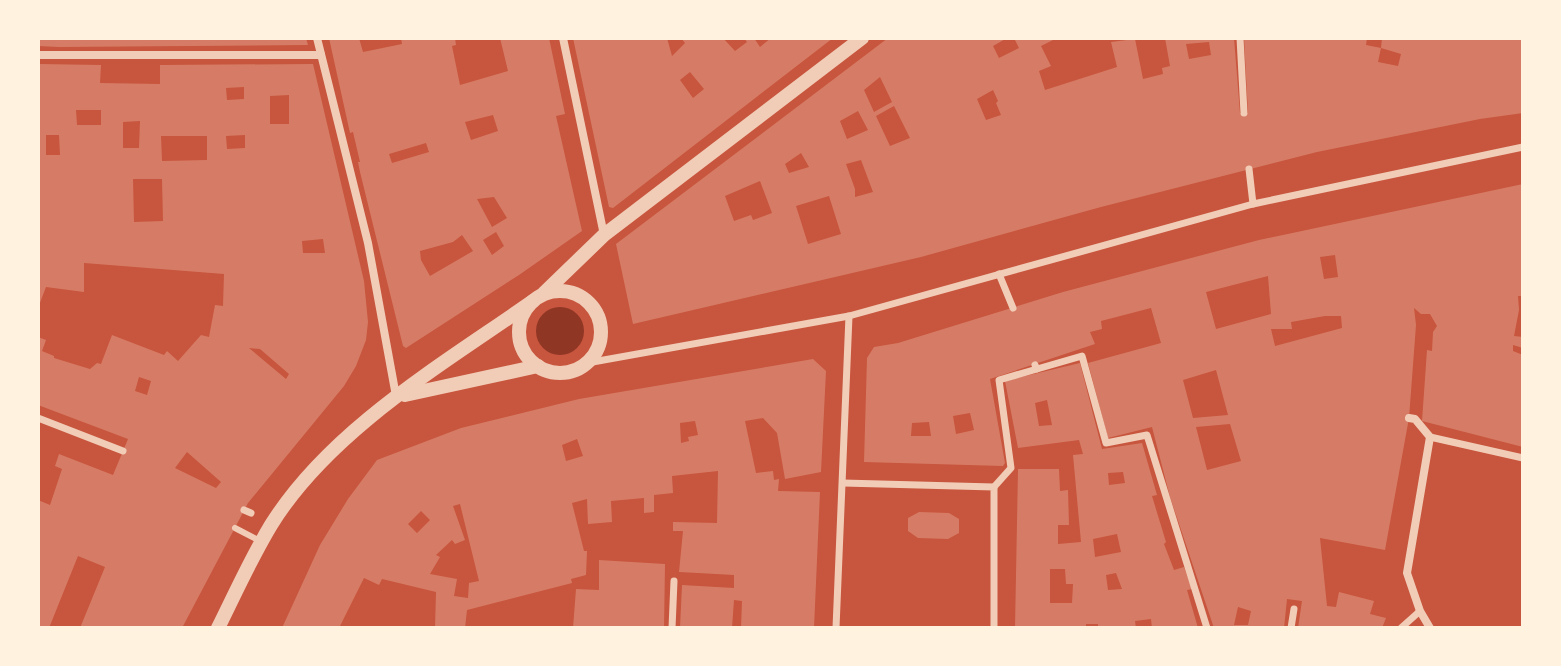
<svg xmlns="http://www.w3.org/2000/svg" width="1561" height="666" font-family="'Exo 2',sans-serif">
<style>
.water{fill:#8f3625}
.building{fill:#d67c66;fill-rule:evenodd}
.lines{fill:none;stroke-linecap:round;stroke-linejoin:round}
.service{stroke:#f1ccb7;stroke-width:6}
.pedestrian{stroke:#f1ccb7;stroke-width:7}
.minor{stroke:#f1ccb7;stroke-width:8}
.tertiary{stroke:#f1ccb7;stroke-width:14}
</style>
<rect width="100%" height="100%" fill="#c8553d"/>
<circle class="water" cx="560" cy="331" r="24"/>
<g class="building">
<path d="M38 38H306L308 45 59 47 38 46Z"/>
<path d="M329 38H359L363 52 402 44 401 38H455L456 45 452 46 460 85 508 71 500 38H549L565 114 556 116 582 231 519 275 406 348 403 346 360 172 358 162H360L353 132 350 133ZM493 115 498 131 471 140 465 122ZM426 143 429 152 392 163 389 154ZM494 197 507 218 492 227 477 199ZM496 232 504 246 492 255 483 240ZM462 235 473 251 430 276 421 260 420 251 453 242Z"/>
<path d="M573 38H667L672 56 685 43 681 38H723L735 51 747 42 744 38H754L760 47 771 38H833L613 208 609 207ZM690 72 704 89 693 98 680 80Z"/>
<path d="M888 38H1007L993 46 999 58 1019 48 1014 38H1057L1041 46 1051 66 1039 71 1045 90 1117 67 1111 42 1135 39 1143 79 1163 74 1162 68 1170 66 1165 38H1234L1240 113H1248L1244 38H1367L1366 45 1381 48 1378 62 1398 66 1401 54 1381 48 1382 38H1523V113L1480 119 1317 152 1101 207 921 257 633 324 616 244ZM1209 42 1211 55 1189 59 1186 44ZM880 77 892 102 874 112 864 90ZM993 90 998 101 996 103 1001 115 986 120 977 99ZM894 106 910 138 890 146 876 116ZM858 111 868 130 847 139 840 121ZM801 153 809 167 789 173 785 164ZM861 160 873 192 855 197V189L846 164ZM760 181 772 213 753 220 751 215 734 221 725 196ZM829 196 841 234 808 244 796 206Z"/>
<path d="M39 64 101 65 100 83 160 84V65L313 64 364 281 368 322 366 340 356 366 344 386 248 503 182 628H80L105 567 78 556 49 628H38V500L50 505 62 469 55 466 59 454 113 475 128 439 38 405V337L46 340 42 351 54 356V358L90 369 97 363 101 364 112 335 164 355 167 351 178 361 201 335 209 337 215 305 223 306 224 274 84 263V292L46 287 38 308ZM244 87V99L227 100 226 88ZM289 95V124H270V96ZM76 110H101V125H77ZM140 121 139 148H123V122ZM46 135H59L60 155H46ZM245 135V148L227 149 226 136ZM161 136H207V160L162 161ZM133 179H162L163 221 134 222ZM323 239 325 253H303L302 241ZM249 348 260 349 289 374 286 379ZM139 377 151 381 147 395 135 391ZM187 452 221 482 216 488 175 468Z"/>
<path d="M1523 184V296H1518L1519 310 1514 336 1523 337V348L1513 345V351L1523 355V447L1422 421 1427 350 1432 351 1433 332 1437 326 1430 314H1421L1414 308 1416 325 1409 418 1385 550 1320 538 1327 606 1336 607 1339 592 1374 601 1370 614 1386 618 1382 628H1298L1302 601 1287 599 1284 628H1214L1170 497 1152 427 1108 438 1088 363 1161 343 1151 308 1101 321 1102 329 1090 332 1095 344 990 379 1005 463 1003 466 864 462 867 358 874 347 898 343 1063 292 1259 240ZM1335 255 1338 277 1324 279 1320 257ZM1268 276 1271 314 1216 329 1206 292ZM1325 316H1341L1342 328 1275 346 1271 329H1292L1291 322ZM1216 370 1228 415 1193 418 1183 380ZM970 413 974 430 956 434 953 416ZM929 422 931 436H911L912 423ZM1230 424 1241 461 1207 470 1196 427ZM1238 607 1251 611 1248 625H1234Z"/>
<path d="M813 359 826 371 821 472 785 479 777 433 763 418 745 421 756 473 773 471 774 480 779 479 778 491 820 492 814 628H741L742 601 734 600 732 628H680L682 585 734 588V575L679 572 683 531H673V522L717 523 718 471 672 476 673 493 654 495V512L644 513V498L611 501 612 522 588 524 587 499 572 503 584 551H587L586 575 571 579 572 583 467 610 465 628H435L436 592 382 579 379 585 364 578 339 628H282L320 545 348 499 377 460 461 428 579 399ZM695 421 698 435 688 437 689 441 681 443 680 423ZM577 439 583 456 566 461 562 445ZM460 504 479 581 469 583 468 598 454 596 457 579 430 574 440 557 436 555 452 540 455 544 465 540 453 506ZM421 511 430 520 417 533 408 524Z"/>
<path d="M1080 363 1102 449 1142 443 1157 495 1152 496 1166 542 1164 544 1174 570 1184 567 1192 589 1187 590 1198 628H1152L1151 619 1135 621 1136 628H1098V624H1086V628H1015L1018 469H1059L1060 491 1068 490 1069 525H1058V544L1081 542 1073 455 1083 454 1079 440 1018 448 1005 381ZM1047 400 1052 425 1039 426 1035 403ZM1123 472 1125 483 1109 485 1108 473ZM1117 534 1121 552 1095 557 1093 539ZM1050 569H1065L1066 584H1073L1072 603H1050ZM1116 573 1122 589 1108 590 1106 575Z"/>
<path d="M919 512 949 513 959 519V533L948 539 918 538 908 531V518Z"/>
<path d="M599 560 665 564 664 628H573L576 589 599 590Z"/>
</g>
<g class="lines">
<path class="service" d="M235 528 262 542"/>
<g class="pedestrian">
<path d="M1240 38 1244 113"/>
<path d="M1249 169 1253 204"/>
<path d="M999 274 1013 308"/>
<path d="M587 363 849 316 1253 204 1523 147"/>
<path d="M1035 365 1037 369 1082 356 1106 443 1147 435 1207 628"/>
<path d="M38 418 123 451"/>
<path d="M1430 437 1523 458"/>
<path d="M843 483 994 487V628"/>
<path d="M994 487 1011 468 999 380 1037 369"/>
<path d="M244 510 251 513"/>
<path d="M672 628 674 581"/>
<path d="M836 628 849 316"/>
<path d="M1291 628 1294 609"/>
<path d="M1401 628 1420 611"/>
</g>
<g class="minor">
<path d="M317 38 368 243 396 396"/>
<path d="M563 38 604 235"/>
<path d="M38 55H321"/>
<path d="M1409 418 1415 419 1430 437 1407 573 1420 611 1430 628"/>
</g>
<g class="tertiary">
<circle cx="560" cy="332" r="41"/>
<path d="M544 293 604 235 862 38"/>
<path d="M405 395 538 366"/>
<path d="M218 628C235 594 251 558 271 525 330 430 443 364 533 301"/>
</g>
</g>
<rect width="1561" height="666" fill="none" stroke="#fff3e0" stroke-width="80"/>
</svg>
